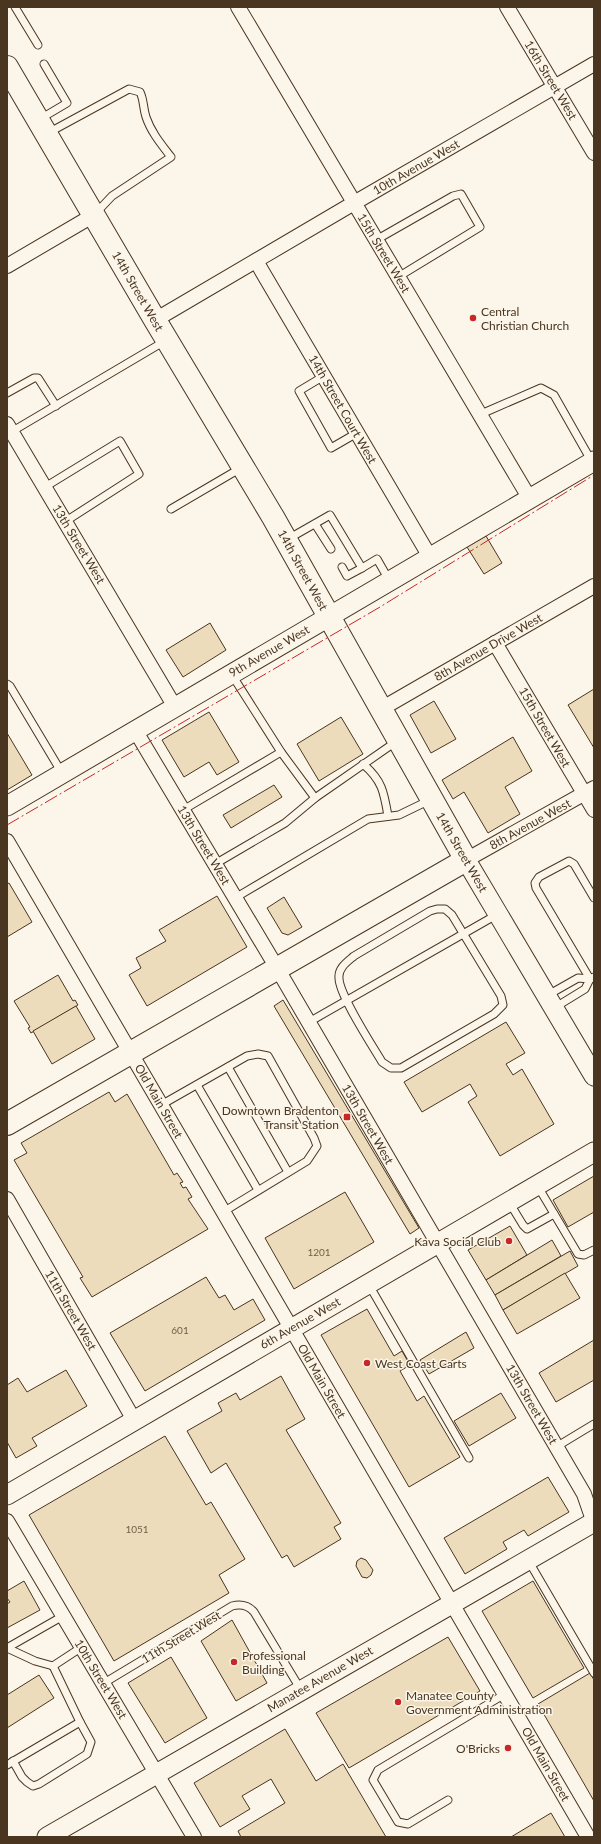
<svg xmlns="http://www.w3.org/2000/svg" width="601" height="1844" font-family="Lato,sans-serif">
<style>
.building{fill:#ecdcbc;stroke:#4a3520}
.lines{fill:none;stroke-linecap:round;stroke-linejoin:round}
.lane-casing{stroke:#4a3520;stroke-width:9}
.street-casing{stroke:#4a3520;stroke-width:16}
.secondary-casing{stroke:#4a3520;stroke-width:21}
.primary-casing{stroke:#4a3520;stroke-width:24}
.lane{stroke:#fbf6e9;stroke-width:7}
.street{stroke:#fbf6e9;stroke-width:14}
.secondary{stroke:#fbf6e9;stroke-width:19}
.primary{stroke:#fbf6e9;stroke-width:22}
.power{stroke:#c62828;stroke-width:1;stroke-dasharray:14 3 2 3;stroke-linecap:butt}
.poi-dot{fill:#c62828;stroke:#fbf6e9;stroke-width:1.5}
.labels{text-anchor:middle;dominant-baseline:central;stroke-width:3;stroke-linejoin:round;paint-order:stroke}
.number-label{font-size:10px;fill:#725f47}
.street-label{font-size:12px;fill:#4a3520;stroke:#fbf6e9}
.poi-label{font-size:12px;fill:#4a3520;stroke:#fbf6e9;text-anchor:start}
</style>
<rect width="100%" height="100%" fill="#fbf6e9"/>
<g class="building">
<path d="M486 536 502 563 484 574 467 547Z"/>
<path d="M210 623 226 650 183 677 166 650Z"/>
<path d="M594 689V748L568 705Z"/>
<path d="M434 701 456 739 431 753 410 715Z"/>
<path d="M209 712 239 762 217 775 209 762 184 777 162 740Z"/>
<path d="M341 717 363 754 319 781 297 744Z"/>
<path d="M7 733 32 775 7 790Z"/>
<path d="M513 737 532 771 505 787 520 814 488 833 464 792 453 799 442 780Z"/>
<path d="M274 785 282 797 231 828 223 815Z"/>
<path d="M9 883 32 922 7 937V884Z"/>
<path d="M217 896 247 947 147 1006 129 975 141 968 136 958 166 941 159 930Z"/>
<path d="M284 897 302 927 288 935 282 933 267 908Z"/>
<path d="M58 975 73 1001 75 1000 78 1005 31 1033 28 1028 30 1027 14 1001Z"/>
<path d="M283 1000 419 1228 410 1234 274 1006Z"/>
<path d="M76 1006 95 1039 52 1064 33 1031Z"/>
<path d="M506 1022 525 1053 506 1064 513 1075 522 1069 554 1124 500 1156 468 1102 477 1096 470 1084 422 1112 404 1082Z"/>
<path d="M109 1092 115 1102 127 1094 174 1175 177 1173 183 1182 180 1183 183 1188 186 1187 192 1197 188 1199 208 1229 92 1297 80 1278 83 1277 14 1160 27 1153 21 1143Z"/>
<path d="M594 1176V1212L568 1227 553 1200Z"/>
<path d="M345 1192 374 1242 294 1289 265 1238Z"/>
<path d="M510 1226 527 1255 486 1280 468 1250Z"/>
<path d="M552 1240 561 1256 495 1295 486 1280Z"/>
<path d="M570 1251 578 1266 503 1310 495 1295Z"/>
<path d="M565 1273 580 1298 517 1334 503 1310Z"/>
<path d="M206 1277 219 1298 225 1295 234 1310 253 1299 265 1320 145 1391 110 1333Z"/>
<path d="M367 1309 394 1356 402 1351 410 1365 400 1371 417 1401 424 1396 460 1457 409 1487 321 1335Z"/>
<path d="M466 1332 474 1348 429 1374 420 1360Z"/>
<path d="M594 1340V1380L556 1402 539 1373Z"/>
<path d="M66 1370 87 1406 32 1438 37 1446 16 1458 7 1442V1385L18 1378 27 1392Z"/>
<path d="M281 1376 305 1419 286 1430 341 1523 334 1527 341 1539 294 1567 287 1555 282 1558 226 1463 211 1473 187 1431 222 1411 218 1403 236 1393 240 1400Z"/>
<path d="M501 1393 516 1418 469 1446 454 1421Z"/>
<path d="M165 1436 206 1505 211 1502 245 1559 219 1575 229 1593 114 1661 29 1515Z"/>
<path d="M548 1477 569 1512 528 1536 524 1530 503 1542 507 1549 465 1574 444 1538Z"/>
<path d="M361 1558 366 1560 373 1570 371 1575 367 1578 362 1577 356 1566 357 1561Z"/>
<path d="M24 1581 40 1610 7 1628V1604L10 1602 7 1598V1591Z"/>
<path d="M533 1581 584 1668 533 1698 482 1611Z"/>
<path d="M232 1620 267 1683 236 1701 201 1641Z"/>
<path d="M448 1637 480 1691 349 1768 316 1713Z"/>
<path d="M171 1657 207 1718 165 1743 128 1683Z"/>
<path d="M590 1673 594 1680V1801L538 1704Z"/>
<path d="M39 1675 54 1698 7 1728V1695Z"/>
<path d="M285 1729 316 1781 343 1764 386 1837H241L238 1831 285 1803 271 1779 242 1796 250 1809 220 1827 194 1783Z"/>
<path d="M551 1813 565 1837H511Z"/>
</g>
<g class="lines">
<defs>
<g id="lane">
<path d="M15 7 38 45"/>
<path d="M40 119 67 103 44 64"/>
<path d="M48 133 129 89 140 92C144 100 143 108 146 117 151 132 161 144 171 157L112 196 95 214"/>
<path d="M376 240 453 196 461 194 480 227 398 277"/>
<path d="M324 376 299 391 331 448 357 433"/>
<path d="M7 393 34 378H38L56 406"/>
<path d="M481 414 541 388 554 395 592 462"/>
<path d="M11 432 165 341"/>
<path d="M45 487 120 441 139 474 66 521"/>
<path d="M171 509 241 468"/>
<path d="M315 524 331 549"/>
<path d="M288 539 330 515 362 568 377 559 389 580"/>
<path d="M342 567 347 576 362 568"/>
<path d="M232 675 281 752 315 798"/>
<path d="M7 684 10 686 62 773"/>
<path d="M363 764C382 780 384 792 388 816"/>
<path d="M183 810 281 752"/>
<path d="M215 864 285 823 315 798 397 741"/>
<path d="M235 898 368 819 399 815 430 800"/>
<path d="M594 898 574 864 569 861 539 877 535 883 536 888 590 979 594 977"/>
<path d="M437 909H445L452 915 501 996 503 1005 494 1014 401 1068H391L382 1062C372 1045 339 995 339 978 338 968 347 962 354 956L430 911Z"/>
<path d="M548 995 578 978 590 979 585 989 554 1008"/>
<path d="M309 1022 498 914"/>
<path d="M228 1067 288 1172"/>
<path d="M197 1085 258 1190"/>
<path d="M161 1105 247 1056 258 1054 268 1056 314 1138 317 1146 307 1161 223 1212"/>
<path d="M537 1185 578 1254 584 1255 594 1250"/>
<path d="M509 1202 523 1225 527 1229 554 1214"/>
<path d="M369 1285 469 1458"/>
<path d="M556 1447 594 1424"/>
<path d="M528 1560 594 1673"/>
<path d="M7 1648 35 1661 53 1666 82 1647"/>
<path d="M7 1648 63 1616"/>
<path d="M104 1683 232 1606C240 1604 248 1605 254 1612L301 1690"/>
<path d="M13 1761 22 1777 27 1782 33 1786 39 1784 87 1754 91 1742 80 1722"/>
<path d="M7 1765 80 1722 53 1666"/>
<path d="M448 1800 408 1824 398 1822 373 1780 378 1770 505 1694"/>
</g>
<g id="street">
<path d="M238 7 530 499"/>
<path d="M507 7 594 153"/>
<path d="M256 261 430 557"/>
<path d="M7 266 94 215"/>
<path d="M155 320 354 203 594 64"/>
<path d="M7 424 175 707"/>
<path d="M495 643 594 810"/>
<path d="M381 709 594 586"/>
<path d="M135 730 277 968 584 1494 594 1523"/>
<path d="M7 841 588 1837"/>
<path d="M466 860 594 788"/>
<path d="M7 1199 134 1420"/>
<path d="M7 1521 194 1837"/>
</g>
<g id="secondary">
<path d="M7 806 594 461"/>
<path d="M466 860 594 1076"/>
<path d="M7 1495 594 1152"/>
<path d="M47 1837 594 1522"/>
</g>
<path id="primary" d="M7 67 155 320 273 517 466 860 7 1124"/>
</defs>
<use href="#lane" class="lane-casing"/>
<use href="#street" class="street-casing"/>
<use href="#secondary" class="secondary-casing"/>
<use href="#primary" class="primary-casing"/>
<use href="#lane" class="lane"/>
<use href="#street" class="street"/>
<use href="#secondary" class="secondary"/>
<use href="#primary" class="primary"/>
<path class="power" d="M7 825 380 607 594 475"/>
</g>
<g class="poi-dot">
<circle cx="473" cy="318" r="4"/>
<rect x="343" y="1113" width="8" height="8" rx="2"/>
<circle cx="509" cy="1241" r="4"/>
<circle cx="367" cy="1363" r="4"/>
<circle cx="234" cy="1662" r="4"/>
<circle cx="398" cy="1702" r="4"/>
<circle cx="508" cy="1748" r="4"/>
</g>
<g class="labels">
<g class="number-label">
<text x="319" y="1252">1201</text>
<text x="180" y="1330">601</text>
<text x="137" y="1529">1051</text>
</g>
<g class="street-label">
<text transform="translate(551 80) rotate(59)">16th Street West</text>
<text transform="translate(416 167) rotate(-30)">10th Avenue West</text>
<text transform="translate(384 253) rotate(59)">15th Street West</text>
<text transform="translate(138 291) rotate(60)">14th Street West</text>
<text transform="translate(343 409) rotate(60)">14th Street Court West</text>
<text transform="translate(79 544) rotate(59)">13th Street West</text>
<text transform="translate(303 570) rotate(61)">14th Street West</text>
<text transform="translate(488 647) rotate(-30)">8th Avenue Drive West</text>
<text transform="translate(269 651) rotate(-30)">9th Avenue West</text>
<text transform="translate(545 727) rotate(60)">15th Street West</text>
<text transform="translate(530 824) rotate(-29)">8th Avenue West</text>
<text transform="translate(204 845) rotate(59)">13th Street West</text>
<text transform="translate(462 852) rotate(60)">14th Street West</text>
<text transform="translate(159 1101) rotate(60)">Old Main Street</text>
<text transform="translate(368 1124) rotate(60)">13th Street West</text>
<text transform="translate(71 1310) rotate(60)">11th Street West</text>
<text transform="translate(300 1323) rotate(-30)">6th Avenue West</text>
<text transform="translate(322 1381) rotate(60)">Old Main Street</text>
<text transform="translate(532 1404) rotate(60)">13th Street West</text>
<text transform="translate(181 1637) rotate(-31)">11th Street West</text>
<text transform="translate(101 1679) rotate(59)">10th Street West</text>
<text transform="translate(320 1679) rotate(-30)">Manatee Avenue West</text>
<text transform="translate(546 1764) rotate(60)">Old Main Street</text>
</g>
<g class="poi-label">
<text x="481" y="311">Central<tspan x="481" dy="14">Christian Church</tspan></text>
<text x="339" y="1110" text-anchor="end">Downtown Bradenton<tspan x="339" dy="14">Transit Station</tspan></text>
<text x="501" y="1241" text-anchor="end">Kava Social Club</text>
<text x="375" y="1363">West Coast Carts</text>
<text x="242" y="1655">Professional<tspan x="242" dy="14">Building</tspan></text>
<text x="406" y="1695">Manatee County<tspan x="406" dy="14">Government Administration</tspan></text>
<text x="500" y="1748" text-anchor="end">O'Bricks</text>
</g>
</g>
<rect width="601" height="1844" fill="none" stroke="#4a3520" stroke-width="16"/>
</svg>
